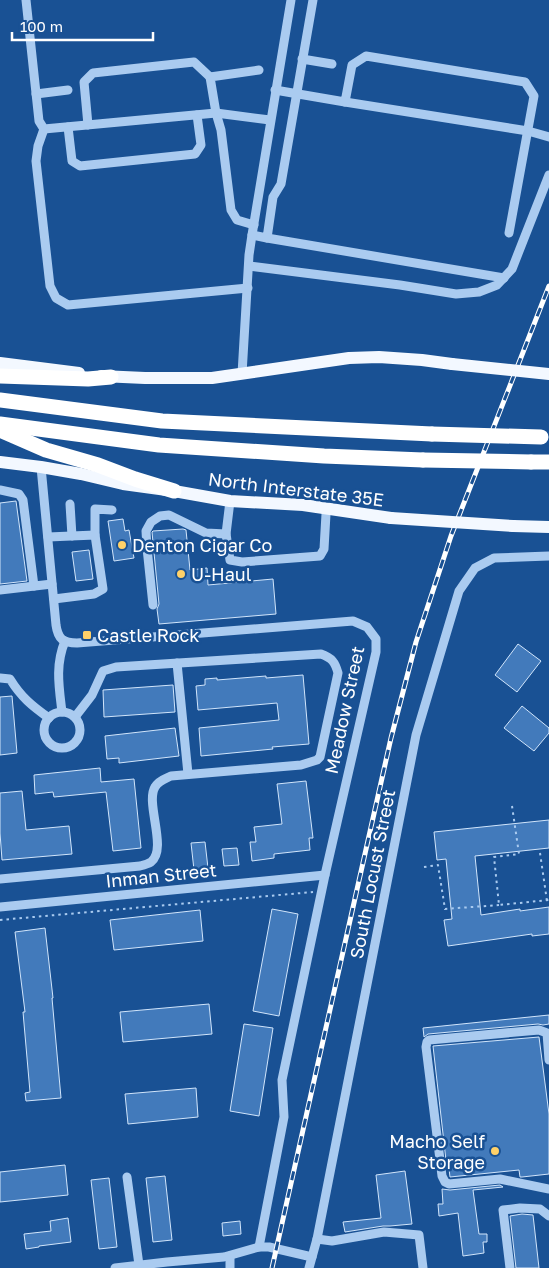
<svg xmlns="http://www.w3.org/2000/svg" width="549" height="1268" font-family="'Golos Text',sans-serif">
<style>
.building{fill:#427abb;stroke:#d1e5fb}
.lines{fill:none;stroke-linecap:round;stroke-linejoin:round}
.path{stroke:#aacbf0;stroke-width:2;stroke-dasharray:2.5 4;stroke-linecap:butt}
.minor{stroke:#aacbf0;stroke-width:9}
.major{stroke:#f3f8ff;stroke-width:12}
.highway{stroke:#fff;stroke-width:15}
.rail-casing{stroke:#fff;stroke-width:5}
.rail{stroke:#195194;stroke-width:3;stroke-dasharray:9;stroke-linecap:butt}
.major-bridge{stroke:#f3f8ff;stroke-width:12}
.highway-bridge{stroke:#fff;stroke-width:15}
.poi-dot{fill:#ffd169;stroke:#195194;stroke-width:2}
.labels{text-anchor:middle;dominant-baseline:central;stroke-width:5;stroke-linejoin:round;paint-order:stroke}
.street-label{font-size:18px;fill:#fff;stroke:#195194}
.poi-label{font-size:18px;fill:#fff;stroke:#195194;text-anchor:start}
</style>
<rect width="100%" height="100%" fill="#195194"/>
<g class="building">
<path d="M16 501 27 581 0 584V503Z"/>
<path d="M123 519 125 531 129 530 134 558 114 561 108 521Z"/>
<path d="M183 529 186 530 190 570 207 568 208 585 273 579 276 614 159 624 157 609 159 604 152 532 153 531Z"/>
<path d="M89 550 93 579 76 581 72 552Z"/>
<path d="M518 644 541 661 517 692 495 675Z"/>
<path d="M303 675 309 744 272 747 273 749 201 756 199 728 279 720 277 703 198 710 196 686 205 685V679L217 678V680L266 676V678Z"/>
<path d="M173 685 175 712 104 717 103 690Z"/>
<path d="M12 696 17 753 0 755V697Z"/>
<path d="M522 706 549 728V733L534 751 504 728Z"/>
<path d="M175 728 179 756 119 763V758L107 759 105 736Z"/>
<path d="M100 768 101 782 134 779 141 848 113 851 106 792 54 797 53 792 35 794 34 775Z"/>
<path d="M306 781 313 838H309L310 850 274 854V858L252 861 250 842H256L254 827 282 824 277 784Z"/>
<path d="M22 791 26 830 69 826 72 854 2 860 0 833V793Z"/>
<path d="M549 820V848L475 856 481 915 520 909V911L549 907V934L532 936V934L448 946 444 920 452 919 446 859 437 860 434 832Z"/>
<path d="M205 842 208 868 194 870 191 843Z"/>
<path d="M237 848 239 865 224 866 222 849Z"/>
<path d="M272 909 298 914 279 1016 253 1011Z"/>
<path d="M200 910 203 941 114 950 110 920Z"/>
<path d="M45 928 53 998H52L61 1098 26 1101 25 1093 30 1092 23 1012H25L15 932Z"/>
<path d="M209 1004 212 1034 123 1042 120 1012Z"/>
<path d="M549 1015V1024L543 1025 538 1024 428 1034 424 1037 423 1028Z"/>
<path d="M244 1024 273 1028 259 1116 230 1111Z"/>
<path d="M539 1037 549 1114V1174L522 1177H520L519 1170 450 1177 449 1169H447L433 1046Z"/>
<path d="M196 1088 198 1117 128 1124 125 1094Z"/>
<path d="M65 1165 68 1195 0 1202V1172Z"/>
<path d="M405 1171 412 1224 390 1226H383L345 1232 343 1222 381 1218 376 1175Z"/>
<path d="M165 1176 172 1240 153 1242 146 1178Z"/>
<path d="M109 1178 117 1247 99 1249 91 1180Z"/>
<path d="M500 1185 503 1187 473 1190 479 1234H487V1242H483L484 1253 463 1256 458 1213 439 1216 438 1204H443L442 1189 450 1190Z"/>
<path d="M522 1214 533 1215 539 1268H516L510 1216Z"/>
<path d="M68 1218 71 1242 39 1246V1247L26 1249 24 1234 51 1231 50 1221Z"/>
<path d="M240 1221 241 1234 223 1236 222 1223Z"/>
</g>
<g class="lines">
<g class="path">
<path d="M512 806 519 854 494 857 499 905 549 900"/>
<path d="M540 853 547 901"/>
<path d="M424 867 438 865 445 909 499 905"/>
<path d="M0 920 313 892"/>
</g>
<g class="minor">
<path d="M26 0 39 121 44 129 216 113 270 120"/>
<path d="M302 59 332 64"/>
<path d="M275 90 345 102 352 65 366 56 525 82 534 96 509 233"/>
<path d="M36 94 68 90"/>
<path d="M345 102 528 131 549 137"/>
<path d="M88 125 84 82 93 73 194 62 210 77"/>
<path d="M68 127 72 161 80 166 195 154 201 145 197 115"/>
<path d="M44 129 38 146 36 161 50 286 56 298 68 305 248 288"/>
<path d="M254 225 237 220 231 210 221 130 216 113 210 77 259 70"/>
<path d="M252 235 267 238 273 197 281 184 313 0"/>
<path d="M267 238 504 278"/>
<path d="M249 266 400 285 456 294 479 292 497 285 512 269 549 175"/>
<path d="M242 374 249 255 252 235 291 0"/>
<path d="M41 467 56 625C58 639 63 643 77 643L353 621 367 627 376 639V652L325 875 282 1080 284 1117 259 1247"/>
<path d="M0 490 19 494 23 500 34 586"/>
<path d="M230 501 226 534 230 560 242 562 320 556 324 549 326 514 328 508"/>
<path d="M70 504 72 536"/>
<path d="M95 535V509L112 510"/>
<path d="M48 537 95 535 103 589 94 594 54 599"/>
<path d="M0 590 52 584"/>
<path d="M153 605 147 548 146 531 151 522 160 516 169 515 206 533 226 534"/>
<path d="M177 663 188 774"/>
<path d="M0 678 10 679C21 697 32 706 49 718"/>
<circle cx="62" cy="730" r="18"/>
<path d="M62 712C59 687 55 665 65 641"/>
<path d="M0 879 140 866C144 865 148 864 151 862 168 849 145 803 155 787 159 780 165 779 171 776L301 765 317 760 320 757 338 673C335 662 332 658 321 654L116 667 103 671 92 695 75 717"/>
<path d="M0 907 325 875"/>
<path d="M549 1060 547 1033 539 1030 429 1040 427 1042 426 1047 442 1176 445 1182 449 1184 500 1179 549 1189"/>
<path d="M127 1177 139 1265"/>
<path d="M317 1239 332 1241 384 1232 419 1235 423 1268"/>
<path d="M230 1256V1268"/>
<path d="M115 1268 167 1262 224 1257 259 1247H269L312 1257"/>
<path d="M309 1268 317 1239 416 735 459 591 475 568 494 558 549 556"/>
<path d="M510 1268 503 1210 520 1208 540 1209 549 1216"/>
</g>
<g class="major">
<path d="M0 363 79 373"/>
<path d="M101 376 145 378H212L349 358 379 357 422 360 452 364"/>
<path d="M0 462 41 467 81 474 123 484 174 491 230 501 303 505 391 518"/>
<path d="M513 526 549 527"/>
</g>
<g class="highway">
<path d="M0 376 88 379 111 377"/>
<path d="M0 400 162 421 432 434"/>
<path d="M0 424 159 445 324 456 423 460"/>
<path d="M0 430 46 450 98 465 135 479 174 491"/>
<path d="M531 462H549"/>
</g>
<defs>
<path id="rail" d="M272 1268 391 738 416 642 451 536 549 286"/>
</defs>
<use href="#rail" class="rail-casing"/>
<use href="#rail" class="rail"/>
<g class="major-bridge">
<path d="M452 364 549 374"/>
<path d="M391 518 513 526"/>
</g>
<g class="highway-bridge">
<path d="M432 434 541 437"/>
<path d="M423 460 531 462"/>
</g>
</g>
<g class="poi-dot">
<circle cx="122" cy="545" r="5"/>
<circle cx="181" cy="574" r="5"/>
<rect x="82" y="630" width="10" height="10" rx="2.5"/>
<circle cx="495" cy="1151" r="5"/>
</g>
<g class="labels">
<g class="street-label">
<text transform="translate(296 489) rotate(7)">North Interstate 35E</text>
<text transform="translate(344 710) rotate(-78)">Meadow Street</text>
<text transform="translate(372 874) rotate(-79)">South Locust Street</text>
<text transform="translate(161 875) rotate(-6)">Inman Street</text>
</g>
<g class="poi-label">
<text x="132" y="545">Denton Cigar Co</text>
<text x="191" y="574">U-Haul</text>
<text x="97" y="635">Castle Rock</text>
<text x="485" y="1141" text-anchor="end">Macho Self<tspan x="485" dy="21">Storage</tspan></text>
</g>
</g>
<path d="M12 32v8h141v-8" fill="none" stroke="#ffffff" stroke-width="2.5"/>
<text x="20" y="32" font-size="15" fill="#ffffff" stroke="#195194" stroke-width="4" paint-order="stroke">100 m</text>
</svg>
